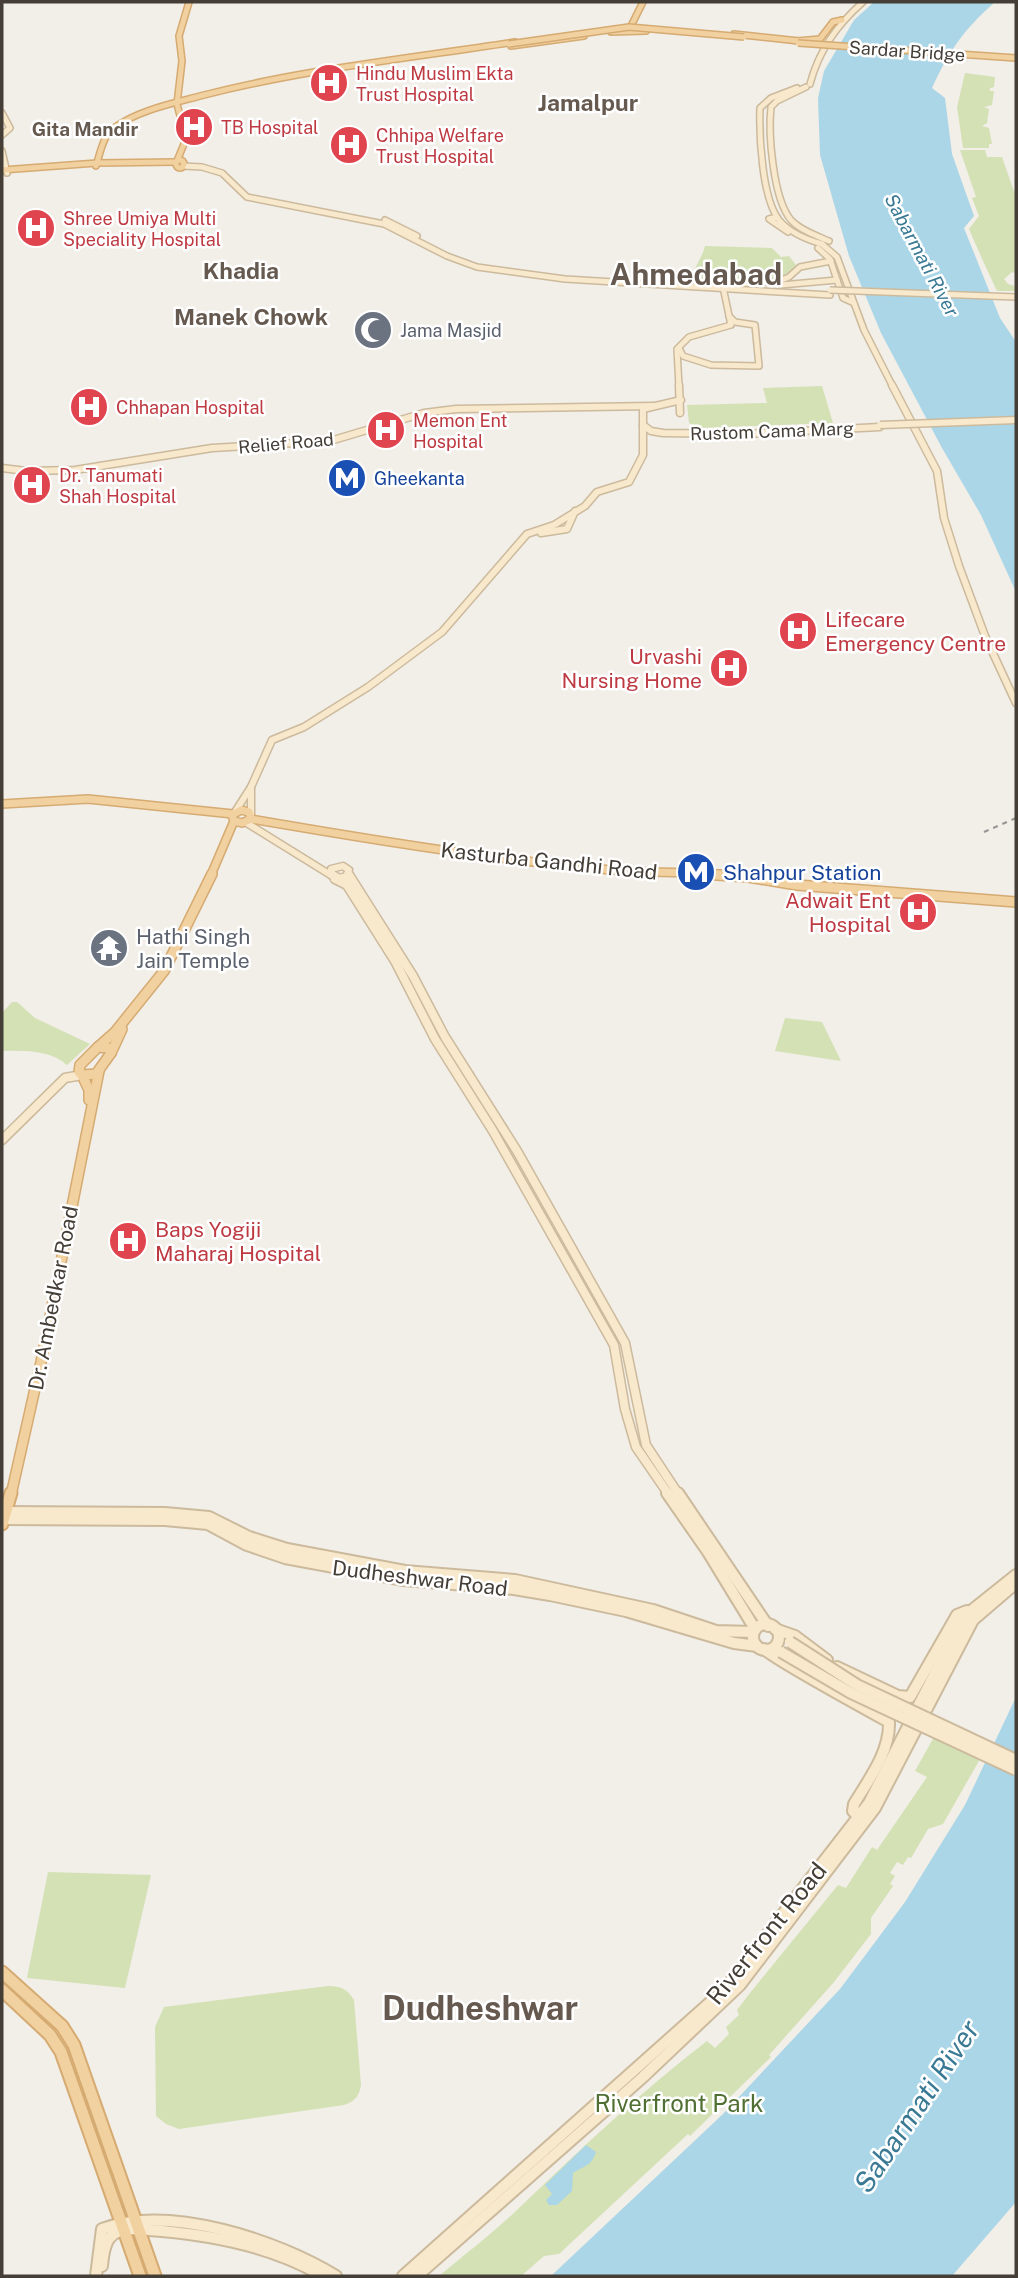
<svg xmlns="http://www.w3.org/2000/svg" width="1018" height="2278" font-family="'Public Sans',sans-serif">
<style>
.green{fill:#d3e1b5}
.water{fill:#abd6e7}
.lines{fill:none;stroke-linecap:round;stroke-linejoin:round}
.secondary-far3-casing{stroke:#ccba9d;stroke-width:8}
.secondary-far2-casing{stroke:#ccba9d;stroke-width:9}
.secondary-far1-casing{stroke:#ccba9d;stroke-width:11}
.secondary-casing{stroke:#ccba9d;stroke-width:14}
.primary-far3-casing{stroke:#d5ab72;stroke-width:8}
.primary-far2-casing{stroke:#d5ab72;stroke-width:10}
.primary-far1-casing{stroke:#d5ab72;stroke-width:12}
.primary-casing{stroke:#d5ab72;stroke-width:15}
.secondary-far3{stroke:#f8e8cc;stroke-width:5}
.secondary-far2{stroke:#f8e8cc;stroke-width:6}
.secondary-far1{stroke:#f8e8cc;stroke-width:8}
.secondary{stroke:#f8e8cc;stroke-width:10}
.primary-far3{stroke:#f2d1a0;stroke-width:5}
.primary-far2{stroke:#f2d1a0;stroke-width:7}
.primary-far1{stroke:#f2d1a0;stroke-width:9}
.primary{stroke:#f2d1a0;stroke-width:11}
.rail{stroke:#969696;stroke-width:2;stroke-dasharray:5 5;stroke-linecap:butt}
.secondary-bridge-far2-casing{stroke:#ccba9d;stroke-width:8;stroke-linecap:butt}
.secondary-bridge-far1-casing{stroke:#ccba9d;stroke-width:9;stroke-linecap:butt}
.secondary-bridge-casing{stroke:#ccba9d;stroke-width:14;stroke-linecap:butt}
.primary-bridge-casing{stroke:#d5ab72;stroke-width:8;stroke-linecap:butt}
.secondary-bridge-far2{stroke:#f8e8cc;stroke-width:5}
.secondary-bridge-far1{stroke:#f8e8cc;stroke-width:6}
.secondary-bridge{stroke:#f8e8cc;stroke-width:10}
.primary-bridge{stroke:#f2d1a0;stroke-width:5}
.labels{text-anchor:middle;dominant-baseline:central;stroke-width:5;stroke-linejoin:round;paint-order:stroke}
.far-street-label{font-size:18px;fill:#443e37;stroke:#fff}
.far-health-label{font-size:18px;fill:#be3a42;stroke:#fff;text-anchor:start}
.far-worship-label{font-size:18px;fill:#5b616d;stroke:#fff;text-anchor:start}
.far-transit-label{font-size:18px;fill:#164399;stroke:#fff;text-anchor:start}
.far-neighbourhood-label{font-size:19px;font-weight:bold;fill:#665a50;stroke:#fff}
.far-water-label{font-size:19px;font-style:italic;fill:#397994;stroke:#fff}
.health-label{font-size:21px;fill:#be3a42;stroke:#fff;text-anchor:start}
.street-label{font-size:21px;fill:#443e37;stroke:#fff}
.transit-label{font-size:21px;fill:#164399;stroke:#fff;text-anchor:start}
.worship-label{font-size:21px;fill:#5b616d;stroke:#fff;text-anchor:start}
.far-district-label{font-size:23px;font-weight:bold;fill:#665a50;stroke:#fff}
.near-street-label{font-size:24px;fill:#443e37;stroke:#fff}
.near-park-label{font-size:24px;fill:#506f32;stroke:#fff}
.near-water-label{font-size:28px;font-style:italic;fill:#397994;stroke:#fff}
.far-town-label{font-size:30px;font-weight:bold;fill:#665a50;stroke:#fff}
.near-district-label{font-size:33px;font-weight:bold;fill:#665a50;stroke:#fff}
</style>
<rect width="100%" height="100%" fill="#f2eee8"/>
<g class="green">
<path d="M965 73 995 77 994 87 990 88V91H994L992 105 984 107 989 109 987 123 982 126 989 128 992 144H989V148H963L957 107Z"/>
<path d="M960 150H985L987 157H1002L1016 197 1015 273 1012 272 1004 279 1008 284 1015 286V291H997C987 270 979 252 969 229L979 216 972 198 976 197Z"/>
<path d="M705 246 772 248 781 257 789 256 796 265C780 289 721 284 694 282 691 268 702 260 705 246Z"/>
<path d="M822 386 833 423 701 428 689 423 687 405 767 403 763 388Z"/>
<path d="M12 1002H17L35 1018 90 1044 67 1065C51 1050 24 1050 2 1051V1013Z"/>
<path d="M785 1018 822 1022 841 1061 775 1051Z"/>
<path d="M934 1737 980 1759 943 1824 928 1829 911 1858 908 1857 903 1865 897 1862 890 1873 895 1876 890 1884 893 1886 871 1918V1934L834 1982 769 2055 771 2057 690 2136 688 2134 559 2254 544 2256 521 2276H439C464 2255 494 2232 519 2208 580 2150 640 2092 707 2041L715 2048 729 2034 726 2027 739 2015 737 2010 750 1993 838 1885 846 1888 872 1847 877 1850 927 1777 915 1771Z"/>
<path d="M48 1872 151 1875 125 1988 27 1978Z"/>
<path d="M328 1986C341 1986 347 1989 354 2000L361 2085C359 2097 355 2101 344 2105L179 2129 166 2124 156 2116 155 2027 164 2007Z"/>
</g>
<g class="water">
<path d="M874 2H995C964 29 949 51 932 88L945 98 952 154 974 216 964 228 1000 318 1016 342V592L981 515 942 448 881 333 849 256 820 155 818 98 824 71 854 20Z"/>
<path d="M1016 1697V2202L952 2276H551L723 2114 840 1989 905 1902 965 1805Z"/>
<path d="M586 2145 596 2152C591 2166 586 2165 573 2173L572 2191 557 2205H549L546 2200 552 2194 545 2185Z"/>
</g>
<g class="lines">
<defs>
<g id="secondary-far3">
<path d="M810 84C819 50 837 25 863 2"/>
<path d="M806 87 777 101 771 107C768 133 773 199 791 220 800 230 817 236 829 241"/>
<path d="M797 88 771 98 760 108C759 136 762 198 779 220 789 232 808 240 822 244"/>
<path d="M2 113 10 128 2 135"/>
<path d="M2 151 7 173"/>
<path d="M183 166 202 167 222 173 247 197 384 224 447 256 477 267 565 279 830 295"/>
<path d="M777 217 769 219 788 232"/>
<path d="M385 220 417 236"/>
<path d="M823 245 837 257 864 330 893 387"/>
<path d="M818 248 830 259 843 298 852 302"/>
<path d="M781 285 837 280"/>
<path d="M679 348 683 356 711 365 759 366 755 325 735 322 729 316"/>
<path d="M679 387 677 349 689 337 731 325 723 287 726 284 777 282 789 277 800 267 831 261"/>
</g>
<g id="secondary-far2">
<path d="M679 385 680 413"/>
<path d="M892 385 937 471 944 518 959 566 985 636 1016 703"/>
<path d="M643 425 651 431 663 433 745 434 880 427"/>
<path d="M2 468 26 471 75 470 212 448 330 441 424 413 456 409 653 406"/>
<path d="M541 533 567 529 575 511"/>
<path d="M251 787V814"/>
<path d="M235 812 251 787 272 740 304 727 368 687 442 632 527 534 554 525 585 506 597 492 629 482 643 455V409L681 400"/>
<path d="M245 822 329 874"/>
<path d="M331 875V869L343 866 349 870 347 875"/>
</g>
<g id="secondary-far1">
<path d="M331 874 339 879 347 877 348 874"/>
<path d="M349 875 413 976 445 1037 517 1151 625 1343 646 1445 679 1495"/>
<path d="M335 879 347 885 395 961 435 1039 493 1131 614 1345 625 1409 636 1447 669 1495"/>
<path d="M2 1140 65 1078 82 1075"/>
</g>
<g id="secondary">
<path d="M667 1493 708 1552 755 1629"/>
<path d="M678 1493 768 1626"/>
<path d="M2 1512 165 1513 209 1517 249 1537 287 1549 405 1571 515 1580 653 1610 716 1631 753 1632"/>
<path d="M2 1519 165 1520 208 1524 247 1545 285 1558 404 1580 514 1589 550 1595 626 1611 734 1643 757 1646"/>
<circle cx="766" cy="1637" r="13"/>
<path d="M775 1629 795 1636 827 1660"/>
<path d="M764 1649C768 1656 873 1713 889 1722 890 1752 869 1779 854 1804L853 1811 862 1820"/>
<path d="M837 1667 898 1696 910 1697 957 1615 967 1611 975 1613"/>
<path d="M102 2266C104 2242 108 2229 135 2229 200 2233 266 2243 323 2276"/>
<path d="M96 2276 102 2229C169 2204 277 2240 336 2276"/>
<path d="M403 2276 724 1990 869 1803 951 1642 971 1611 1016 1575"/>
<path d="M417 2276 643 2077 740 1985 875 1808 973 1620 1016 1583"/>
</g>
<g id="primary-far3">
<path d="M629 30 643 2"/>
<path d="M611 32 646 31"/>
<path d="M734 34 799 41"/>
<path d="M797 41 820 39 833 22 842 20"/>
<path d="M511 46 584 36"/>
<circle cx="180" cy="164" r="4"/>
<path d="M177 161 186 139 177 104 182 61 179 36 189 2"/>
<path d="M96 166C100 154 103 135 114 128 138 110 175 103 204 95 306 69 411 58 515 42"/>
<path d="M2 170 97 163 175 162"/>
</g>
<g id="primary-far2">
<path d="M2 804 88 799 233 814"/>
<path d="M241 810 249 812 251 819 242 823 234 821 232 815Z"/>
<path d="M251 819C367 839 483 858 599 869 644 873 688 872 733 875"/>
<path d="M211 875 234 821"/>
</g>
<g id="primary-far1">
<path d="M701 874 748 877 797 885 1016 902"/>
<path d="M98 1047 115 1032 164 971 212 874"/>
<path d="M98 1047 108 1048 111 1053 96 1074 82 1075 79 1072 80 1065Z"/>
<path d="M111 1053 122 1029"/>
<path d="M82 1075 89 1090V1100"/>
<path d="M11 1495 41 1362 99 1071"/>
</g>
<g id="primary">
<path d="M2 1524 11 1493"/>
<path d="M2 1972 62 2026 74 2045 155 2276"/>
<path d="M2 1990 50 2035 61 2052 140 2276"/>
</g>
</defs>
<use href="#secondary-far3" class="secondary-far3-casing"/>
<use href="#secondary-far2" class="secondary-far2-casing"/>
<use href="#secondary-far1" class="secondary-far1-casing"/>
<use href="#secondary" class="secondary-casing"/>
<use href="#primary-far3" class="primary-far3-casing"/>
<use href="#primary-far2" class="primary-far2-casing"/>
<use href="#primary-far1" class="primary-far1-casing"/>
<use href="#primary" class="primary-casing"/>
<use href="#secondary-far3" class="secondary-far3"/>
<use href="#secondary-far2" class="secondary-far2"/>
<use href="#secondary-far1" class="secondary-far1"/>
<use href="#secondary" class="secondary"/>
<use href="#primary-far3" class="primary-far3"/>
<use href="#primary-far2" class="primary-far2"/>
<use href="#primary-far1" class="primary-far1"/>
<use href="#primary" class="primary"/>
<path class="rail" d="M984 832 1016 818"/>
<defs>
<path id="secondary-bridge-far2" d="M830 290 1016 297"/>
<path id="secondary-bridge-far1" d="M880 425 1016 420"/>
<g id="secondary-bridge">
<path d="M790 1642 857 1685 1016 1760"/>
<path d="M781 1652 851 1693 1016 1770"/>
</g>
<g id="primary-bridge">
<path d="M798 43 1016 58"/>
<path d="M509 44 629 27 744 37"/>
</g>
</defs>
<use href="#secondary-bridge-far2" class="secondary-bridge-far2-casing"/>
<use href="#secondary-bridge-far1" class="secondary-bridge-far1-casing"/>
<use href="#secondary-bridge" class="secondary-bridge-casing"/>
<use href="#primary-bridge" class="primary-bridge-casing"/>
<use href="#secondary-bridge-far2" class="secondary-bridge-far2"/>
<use href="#secondary-bridge-far1" class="secondary-bridge-far1"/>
<use href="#secondary-bridge" class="secondary-bridge"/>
<use href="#primary-bridge" class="primary-bridge"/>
</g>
<defs>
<symbol id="hospital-disc" viewBox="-11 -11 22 22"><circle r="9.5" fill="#e0444e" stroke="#fff"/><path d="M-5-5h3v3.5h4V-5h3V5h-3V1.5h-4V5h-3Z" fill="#fff"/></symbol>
<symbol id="mosque-disc" viewBox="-11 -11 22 22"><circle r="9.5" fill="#6b7280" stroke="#fff"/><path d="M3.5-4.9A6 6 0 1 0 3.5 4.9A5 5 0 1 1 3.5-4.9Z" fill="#fff"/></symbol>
<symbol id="metro-disc" viewBox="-11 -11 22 22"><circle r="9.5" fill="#1a4fb4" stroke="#fff"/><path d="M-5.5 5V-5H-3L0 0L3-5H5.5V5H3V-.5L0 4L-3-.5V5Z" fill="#fff"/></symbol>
<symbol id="temple-disc" viewBox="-11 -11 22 22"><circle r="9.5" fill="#6b7280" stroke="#fff"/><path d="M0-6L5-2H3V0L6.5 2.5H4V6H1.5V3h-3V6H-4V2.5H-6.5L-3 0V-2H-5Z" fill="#fff"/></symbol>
</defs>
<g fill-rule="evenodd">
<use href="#hospital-disc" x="307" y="61" width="44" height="44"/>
<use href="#hospital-disc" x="172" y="105" width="44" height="44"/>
<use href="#hospital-disc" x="327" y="123" width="44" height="44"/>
<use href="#hospital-disc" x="14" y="206" width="44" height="44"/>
<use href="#mosque-disc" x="351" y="308" width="44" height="44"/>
<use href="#hospital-disc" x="67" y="385" width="44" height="44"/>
<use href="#hospital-disc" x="364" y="408" width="44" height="44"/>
<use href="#metro-disc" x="325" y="456" width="44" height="44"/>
<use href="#hospital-disc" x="10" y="463" width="44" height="44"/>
<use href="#hospital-disc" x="776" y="609" width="44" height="44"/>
<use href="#hospital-disc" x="707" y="646" width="44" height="44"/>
<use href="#metro-disc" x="674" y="850" width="44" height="44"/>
<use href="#hospital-disc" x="896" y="890" width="44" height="44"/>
<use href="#temple-disc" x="87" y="926" width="44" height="44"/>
<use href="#hospital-disc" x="106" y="1219" width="44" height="44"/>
</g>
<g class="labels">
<g class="far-street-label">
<text transform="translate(907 51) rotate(4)">Sardar Bridge</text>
<text transform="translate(772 431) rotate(-2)">Rustom Cama Marg</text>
<text transform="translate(286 443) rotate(-5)">Relief Road</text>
</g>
<g class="far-health-label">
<text x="356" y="73">Hindu Muslim Ekta<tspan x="356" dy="21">Trust Hospital</tspan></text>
<text x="221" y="127">TB Hospital</text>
<text x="376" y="135">Chhipa Welfare<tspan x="376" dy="21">Trust Hospital</tspan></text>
<text x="63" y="218">Shree Umiya Multi<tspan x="63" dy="21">Speciality Hospital</tspan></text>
<text x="116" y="407">Chhapan Hospital</text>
<text x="413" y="420">Memon Ent<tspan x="413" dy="21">Hospital</tspan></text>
<text x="59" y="475">Dr. Tanumati<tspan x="59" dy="21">Shah Hospital</tspan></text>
</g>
<g class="far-worship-label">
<text x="400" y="330">Jama Masjid</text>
</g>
<g class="far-transit-label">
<text x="374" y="478">Gheekanta</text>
</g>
<g class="far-neighbourhood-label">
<text x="85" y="129">Gita Mandir</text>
</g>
<g class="far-water-label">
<text transform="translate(922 255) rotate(62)">Sabarmati River</text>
</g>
<g class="health-label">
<text x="825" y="619">Lifecare<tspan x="825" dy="24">Emergency Centre</tspan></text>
<text x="702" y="656" text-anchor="end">Urvashi<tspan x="702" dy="24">Nursing Home</tspan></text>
<text x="891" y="900" text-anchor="end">Adwait Ent<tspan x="891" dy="24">Hospital</tspan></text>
<text x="155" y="1229">Baps Yogiji<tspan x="155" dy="24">Maharaj Hospital</tspan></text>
</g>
<g class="street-label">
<text transform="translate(549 861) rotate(6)">Kasturba Gandhi Road</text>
<text transform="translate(53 1298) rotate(-79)">Dr. Ambedkar Road</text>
<text transform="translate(420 1578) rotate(7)">Dudheshwar Road</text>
</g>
<g class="transit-label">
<text x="723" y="872">Shahpur Station</text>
</g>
<g class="worship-label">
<text x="136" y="936">Hathi Singh<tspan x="136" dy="24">Jain Temple</tspan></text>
</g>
<g class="far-district-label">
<text x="588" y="102">Jamalpur</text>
<text x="241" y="270">Khadia</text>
<text x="251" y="316">Manek Chowk</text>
</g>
<g class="near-street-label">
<text transform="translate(766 1933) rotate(-51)">Riverfront Road</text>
</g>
<g class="near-park-label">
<text x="679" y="2103">Riverfront Park</text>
</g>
<g class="near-water-label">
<text transform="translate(916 2106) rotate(-56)">Sabarmati River</text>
</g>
<g class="far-town-label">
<text x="696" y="274">Ahmedabad</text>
</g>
<g class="near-district-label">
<text x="480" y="2008">Dudheshwar</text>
</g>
</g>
<rect width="1018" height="2278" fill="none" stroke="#443e37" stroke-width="7"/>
</svg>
